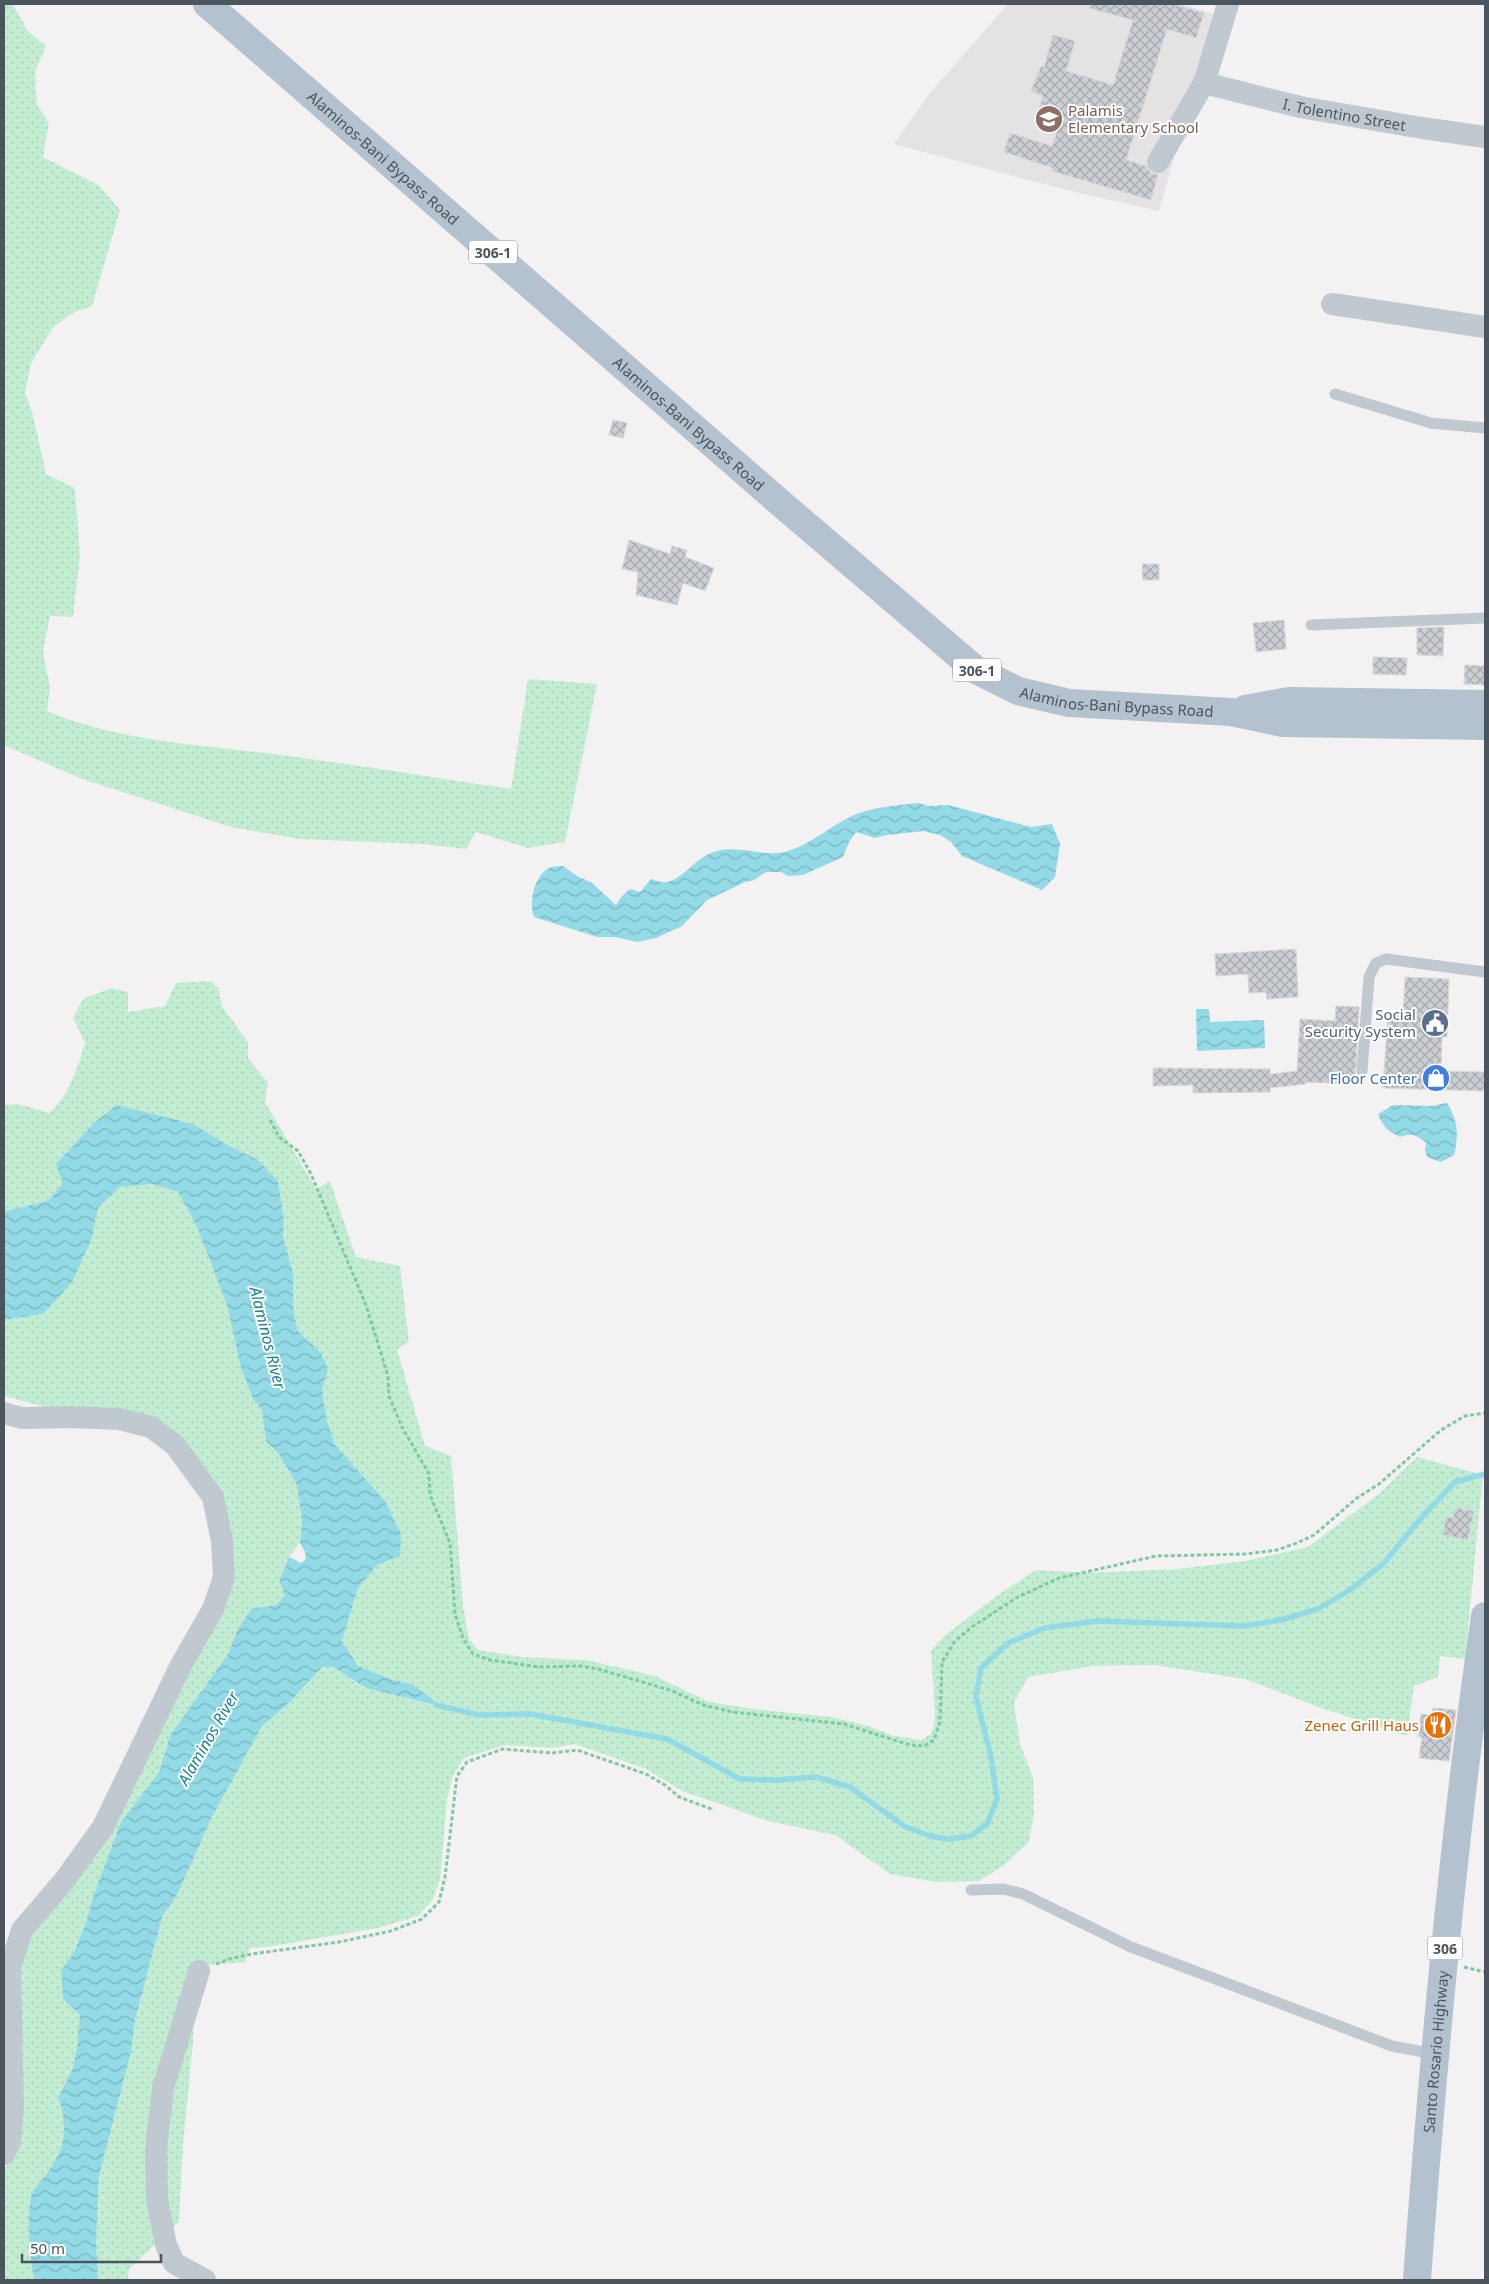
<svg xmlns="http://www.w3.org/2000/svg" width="1489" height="2284" font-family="'Noto Sans',sans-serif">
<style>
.education{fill:#e4e2e3}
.grass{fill:url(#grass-dots)}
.water{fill:url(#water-waves)}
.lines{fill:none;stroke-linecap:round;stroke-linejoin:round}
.stream{stroke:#93dae7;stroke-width:5.5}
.building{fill:url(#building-cross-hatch);stroke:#d6d8dc}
.path{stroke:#7dcaa0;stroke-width:3;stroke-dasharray:4 2.5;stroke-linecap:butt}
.service{stroke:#c0c9cf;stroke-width:11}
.minor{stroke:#c0c9cf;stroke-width:22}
.primary{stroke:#b3c2ce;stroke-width:28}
.labels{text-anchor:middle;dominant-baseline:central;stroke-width:4;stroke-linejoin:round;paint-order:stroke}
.shield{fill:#fff;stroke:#80888e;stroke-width:1}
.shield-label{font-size:14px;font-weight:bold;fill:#4a555e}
.education-label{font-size:15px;fill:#785e54;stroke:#fff;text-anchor:start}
.street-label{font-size:15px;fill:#4a555e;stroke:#fff}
.service-label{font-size:15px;fill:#4e5e75;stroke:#fff;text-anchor:end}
.shop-label{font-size:15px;fill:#366cbe;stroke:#fff;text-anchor:end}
.food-label{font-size:15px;fill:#c56008;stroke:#fff;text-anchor:end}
.water-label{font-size:16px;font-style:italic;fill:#158296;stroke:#fff}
</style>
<defs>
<pattern id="grass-dots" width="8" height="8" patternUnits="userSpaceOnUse" patternTransform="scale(1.25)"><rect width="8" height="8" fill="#c3edd2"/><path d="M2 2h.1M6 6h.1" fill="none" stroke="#a9cdb7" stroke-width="1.8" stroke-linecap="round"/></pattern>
<pattern id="water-waves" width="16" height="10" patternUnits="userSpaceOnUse" patternTransform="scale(1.25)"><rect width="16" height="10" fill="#93dae7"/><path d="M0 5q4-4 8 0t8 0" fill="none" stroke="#7ab4be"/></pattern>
<pattern id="building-cross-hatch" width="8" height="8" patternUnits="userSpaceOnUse" patternTransform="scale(1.25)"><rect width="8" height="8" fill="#cbced3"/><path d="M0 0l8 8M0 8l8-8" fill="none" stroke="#a7aaae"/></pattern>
</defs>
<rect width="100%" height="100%" fill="#f3f1f1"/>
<path class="education" d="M1008 4H1180L1214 14 1159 211 1066 190 894 144 930 93Z"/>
<g class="grass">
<path d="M4 4H13L27 30 46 46 35 72 37 105 49 123 43 157 98 185 120 210 92 306 72 313 52 329 31 363 25 392 33 415 46 474 75 488 80 556 73 617 50 616 43 652 50 687 47 711C123 743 208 745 289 756 363 766 437 778 511 789L528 679 597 684 565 842 528 848 476 832 466 849 422 844 299 839 231 827 82 779 4 745Z"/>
<path d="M210 981 218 988 223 1008 248 1042V1058L268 1083 265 1102 316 1189 330 1181 356 1257 400 1266 409 1342 397 1349 425 1446 451 1456 463 1606 469 1639 478 1650 522 1657 586 1660 655 1676 709 1702 753 1709 831 1717 868 1726 894 1736 922 1740 932 1733 935 1716 931 1651 944 1636 998 1595 1036 1570 1088 1573 1177 1569 1245 1561 1308 1547 1380 1493 1417 1457 1483 1475 1465 1659 1440 1656 1438 1677 1414 1686 1407 1736 1321 1708 1245 1679 1154 1665 1093 1666 1028 1677 1014 1703 1020 1744 1033 1778 1034 1813 1029 1842 1004 1865 979 1881 937 1882 890 1874 835 1835 768 1821 682 1791 646 1769 575 1744 553 1748 505 1745 464 1758 453 1776 447 1799 440 1880 432 1901 418 1916 378 1928 267 1947 250 1948 245 1962 195 1966 193 2042 183 2144 179 2222 129 2269 128 2280H98L96 2242 99 2176 131 2052 135 2020 162 1916 178 1893 212 1817 262 1726 289 1703 323 1666 333 1667 366 1688 441 1707 412 1684 393 1680 358 1666 342 1641 358 1588 377 1565 400 1556 358 1473 335 1445 327 1421 321 1391 328 1369 321 1353 297 1330 293 1305V1273L283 1236 284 1219 278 1182 258 1160 226 1144 63 1183 49 1200 4 1212V1105L19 1104 50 1113C70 1092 77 1070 85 1043L73 1018 83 999 111 988 128 992V1012L165 1006 176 983Z"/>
<path d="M152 1184 178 1192 197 1227 227 1305 241 1368 253 1399 262 1410 266 1441 280 1456 297 1485 302 1521 300 1543 289 1557 279 1581 285 1595 276 1605 237 1631 228 1654 171 1734 159 1772 121 1822 94 1894 86 1922 74 1953 61 1970 63 1999 80 2015 77 2048 73 2068 58 2098C70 2129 64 2151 44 2177 40 2182 33 2189 31 2196 26 2223 30 2253 34 2280H4V2172L16 2145 14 1976 34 1927 66 1896 229 1561 177 1442 4 1396V1320L43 1314 92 1238 98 1208 120 1186Z"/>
</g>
<g class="water">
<path d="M919 803 928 806 948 805 1031 827 1052 824 1060 844 1055 877 1042 890 962 856 951 842 940 835 923 831 887 835 875 838 856 832 849 842 843 857 803 875 788 876 781 872H766L754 880 745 882 707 900 682 926 656 938 637 942 615 937H597L534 917C528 902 535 873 551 867 555 866 559 866 563 866L577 876 592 883 616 905 622 896 630 889 640 892 651 879C655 880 662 883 666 882 684 880 695 856 717 851 741 845 764 858 788 851 814 843 835 822 859 813 877 807 899 805 919 803Z"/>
<path d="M1196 1009H1209L1210 1022 1264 1020 1265 1048 1197 1051Z"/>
<path d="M1447 1103C1458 1120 1459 1135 1454 1155L1441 1162 1427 1157 1425 1150 1426 1143C1417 1135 1411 1133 1400 1137 1388 1131 1382 1126 1378 1114L1393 1105 1431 1106Z"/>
<path d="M116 1105 193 1124 226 1144 258 1160 278 1181 284 1219 283 1236 293 1273V1305L297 1330 321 1353 328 1369 322 1391 327 1421 335 1445 385 1501 401 1534 400 1556 377 1565 358 1588 342 1641 358 1666 393 1680 412 1684 443 1707 366 1688 333 1667 323 1666 289 1703 262 1726 212 1817 178 1893 162 1917 135 2020 131 2052 99 2176 96 2242 98 2280H34C30 2253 26 2223 31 2196 33 2189 40 2182 44 2177 64 2151 70 2129 58 2098L73 2068 77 2048 80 2015 63 1999 61 1970 74 1953 86 1922 94 1894 121 1822 159 1772 171 1734 228 1654 237 1631 251 1609 276 1605 285 1595 279 1581 289 1557 301 1563 306 1559 305 1552 300 1543 302 1521 297 1485 280 1456 266 1441 262 1410 253 1399 241 1368 227 1305 197 1227 178 1192 152 1184 120 1187 98 1208 92 1238 72 1282 43 1314 4 1320V1212L49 1200 63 1183 56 1164 93 1124Z"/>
</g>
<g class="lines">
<path class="stream" d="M436 1705 478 1715 530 1714 667 1739 740 1779 777 1780 816 1777 850 1787 904 1826 930 1836 948 1839 971 1836 987 1824 997 1799 991 1757 976 1697 981 1668 1008 1643 1045 1628 1097 1621 1243 1626 1281 1620 1318 1609 1350 1590 1384 1563 1421 1518 1455 1482 1485 1474"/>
</g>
<g class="building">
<path d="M1090 4H1172L1204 13 1196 38 1167 29 1126 160 1146 166 1151 173 1158 175 1151 200 1052 171 1053 168 1004 152 1010 133 1052 146 1061 119 1038 112 1043 96 1031 91 1041 66 1044 67 1053 35 1075 41 1066 71 1113 85 1133 20 1089 8Z"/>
<path d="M613 420 627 423 623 438 609 435Z"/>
<path d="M629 540 670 554 672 546 687 550 685 557 714 568 705 591 683 583 677 605 636 595 638 572 622 569Z"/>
<path d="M1142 564H1159V580H1143Z"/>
<path d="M1284 620 1286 649 1256 652 1253 623Z"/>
<path d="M1444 627 1443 656 1417 655V628Z"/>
<path d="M1373 657 1407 658 1406 675 1373 674Z"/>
<path d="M1465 665 1485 666V685L1464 684Z"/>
<path d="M1296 949 1298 997 1267 999 1266 992 1249 993 1248 974 1216 976 1215 954Z"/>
<path d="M1405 977 1449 979 1447 1037H1442L1441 1071 1485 1072 1484 1091 1383 1088 1388 1014 1403 1015Z"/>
<path d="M1336 1006 1359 1007 1355 1084 1306 1082V1084L1270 1088V1092L1193 1093V1085L1153 1086V1068L1270 1069V1074L1297 1071 1300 1019 1335 1021Z"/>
<path d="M1456 1508 1474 1511 1468 1540 1443 1535 1446 1517 1453 1518Z"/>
<path d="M1433 1708 1456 1710 1449 1761 1419 1758 1422 1737H1418L1421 1714 1432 1715Z"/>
</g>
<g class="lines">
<g class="path">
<path d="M270 1120 279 1137 298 1151 311 1174 366 1305 388 1376 389 1396 402 1427 429 1474 430 1495 450 1543 455 1614 463 1638 473 1654 490 1660 539 1667 581 1666 598 1669 673 1691 703 1705 732 1712 844 1724 910 1745 924 1746 934 1740 940 1722 942 1662 955 1641 972 1627 1016 1598 1059 1578 1156 1556 1246 1554 1277 1550 1297 1543 1314 1535 1357 1498 1379 1484 1441 1430 1465 1416 1485 1413"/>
<path d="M216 1964 229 1959 252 1954 339 1942 391 1931 422 1919 439 1902 445 1877 457 1776 467 1762 503 1749 552 1753 577 1750 646 1774 665 1785 679 1797 714 1810"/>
<path d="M1464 1967 1485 1972"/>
</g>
<g class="service">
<path d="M1335 394 1431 423 1485 428"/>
<path d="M1311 625 1485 618"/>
<path d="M1362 1071 1369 977 1376 963 1386 959 1485 972"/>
<path d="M971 1890 1003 1889 1023 1894 1131 1947 1392 2046 1434 2054"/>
</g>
<g class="minor">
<path id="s1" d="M1204 83 1300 107 1422 128 1485 137"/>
<path d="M1158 162 1204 83 1228 4"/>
<path d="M1332 304 1485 327"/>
<path d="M4 1413 22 1418 73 1417 119 1419 151 1427 175 1445 213 1497 222 1541 224 1577 213 1609 181 1665 103 1827 64 1881 22 1930 10 1968 13 2108 10 2142 4 2154"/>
<path d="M199 1971 163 2088 156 2149 157 2199 166 2245 174 2263 205 2280"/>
</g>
<g class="primary">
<path id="s2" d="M207 4 778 501 976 670 1018 691 1069 703 1231 712 1283 723 1485 726"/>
<path d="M1245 709 1289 701 1485 704"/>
<path id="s3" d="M1417 2280C1433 2058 1453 1837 1485 1616"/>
</g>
</g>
<defs>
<symbol id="school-disc" viewBox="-11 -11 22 22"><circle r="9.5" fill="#8d6e63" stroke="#fff"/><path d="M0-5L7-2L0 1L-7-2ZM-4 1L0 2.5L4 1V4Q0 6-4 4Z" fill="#fff"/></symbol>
<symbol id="civic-disc" viewBox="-11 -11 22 22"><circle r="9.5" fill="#5c6f8a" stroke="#fff"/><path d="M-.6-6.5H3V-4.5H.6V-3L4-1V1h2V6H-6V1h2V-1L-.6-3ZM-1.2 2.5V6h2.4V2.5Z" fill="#fff"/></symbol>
<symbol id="shop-disc" viewBox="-11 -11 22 22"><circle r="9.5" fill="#3f7fe0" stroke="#fff"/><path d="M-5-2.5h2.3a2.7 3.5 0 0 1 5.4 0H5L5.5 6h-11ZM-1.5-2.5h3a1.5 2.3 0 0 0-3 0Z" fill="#fff"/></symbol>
<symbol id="restaurant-disc" viewBox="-11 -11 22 22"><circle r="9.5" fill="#e8710a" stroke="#fff"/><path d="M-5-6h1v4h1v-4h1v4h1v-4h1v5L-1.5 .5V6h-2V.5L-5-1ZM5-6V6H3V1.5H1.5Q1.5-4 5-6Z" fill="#fff"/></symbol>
</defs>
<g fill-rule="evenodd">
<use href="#school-disc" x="1033" y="103" width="32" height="32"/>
<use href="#civic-disc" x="1419" y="1007" width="32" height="32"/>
<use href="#shop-disc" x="1420" y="1062" width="32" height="32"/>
<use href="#restaurant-disc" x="1422" y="1709" width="32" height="32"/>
</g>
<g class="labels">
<g class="shield">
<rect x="469" y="240.5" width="48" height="23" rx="4"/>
<rect x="953" y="658.5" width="48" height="23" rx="4"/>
<rect x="1427.5" y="1936.5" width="35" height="23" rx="4"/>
</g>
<g class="shield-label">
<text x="493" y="252">306-1</text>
<text x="977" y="670">306-1</text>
<text x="1445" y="1948">306</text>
</g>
<g class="education-label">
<text x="1068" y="110">Palamis<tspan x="1068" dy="17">Elementary School</tspan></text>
</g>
<g class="street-label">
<text stroke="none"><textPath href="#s1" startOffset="144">I. Tolentino Street</textPath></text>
<text stroke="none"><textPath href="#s2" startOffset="234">Alaminos-Bani Bypass Road</textPath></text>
<text stroke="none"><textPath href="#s2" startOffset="639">Alaminos-Bani Bypass Road</textPath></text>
<text stroke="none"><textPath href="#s2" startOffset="1164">Alaminos-Bani Bypass Road</textPath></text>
<text stroke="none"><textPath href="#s3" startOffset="229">Santo Rosario Highway</textPath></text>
</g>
<g class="service-label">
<text x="1416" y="1014">Social<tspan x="1416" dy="17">Security System</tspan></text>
</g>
<g class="shop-label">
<text x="1417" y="1078">Floor Center</text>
</g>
<g class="food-label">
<text x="1419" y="1725">Zenec Grill Haus</text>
</g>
<g class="water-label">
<text transform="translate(268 1338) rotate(76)">Alaminos River</text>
<text transform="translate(208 1738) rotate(-60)">Alaminos River</text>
</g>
</g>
<rect width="1489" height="2284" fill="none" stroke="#4a555e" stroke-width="10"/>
<path d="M22 2254v8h139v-8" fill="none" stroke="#4a555e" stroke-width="2.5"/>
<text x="30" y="2254" font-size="15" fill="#4a555e" stroke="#ffffff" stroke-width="4" paint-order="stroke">50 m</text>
</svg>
